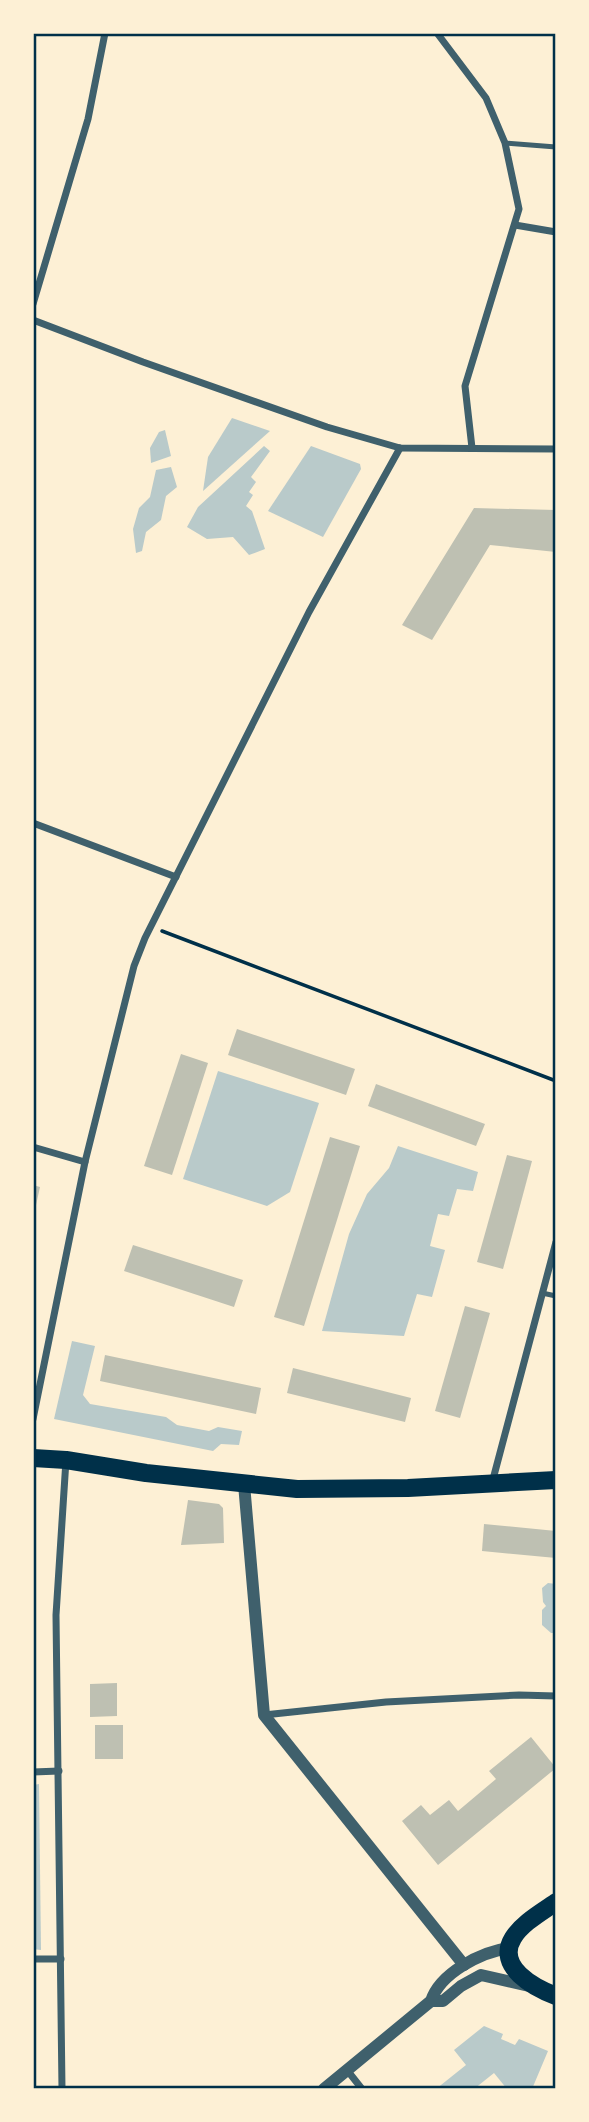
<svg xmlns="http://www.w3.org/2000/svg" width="589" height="2122" font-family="'Zilla Slab',serif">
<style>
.green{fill:#b9caca}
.building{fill:#bec0b2}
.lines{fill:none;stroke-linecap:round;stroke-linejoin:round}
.path{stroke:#003049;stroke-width:3.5}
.service{stroke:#3f606c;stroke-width:5}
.minor{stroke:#3f606c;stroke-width:7}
.tertiary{stroke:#3f606c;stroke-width:12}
.primary{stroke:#003049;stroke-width:18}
.neatline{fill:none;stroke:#003049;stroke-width:2.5}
</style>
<rect width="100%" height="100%" fill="#fdf0d5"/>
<g class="green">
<path d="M232 418 270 431 203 491 208 457Z"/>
<path d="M165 430 171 456 151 463 150 448 159 432Z"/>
<path d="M264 446 270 451 251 477 256 482 249 492 253 495 246 506 252 511 265 549 249 555 233 537 207 539 187 527 198 507Z"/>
<path d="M311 446 360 464 361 469 323 537 268 511Z"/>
<path d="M171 467 177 487 166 496 161 520 146 532 142 551 136 553 133 529 139 508 150 497 156 470Z"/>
<path d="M218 1071 319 1103 290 1192 267 1206 183 1179Z"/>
<path d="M398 1146 478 1172 473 1191 457 1189 449 1216 438 1214 430 1246 445 1250 432 1297 417 1294 404 1336 322 1331 349 1234 367 1194 389 1168Z"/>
<path d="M72 1341 95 1346 83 1395 90 1404 166 1417 177 1425 209 1431 218 1427 242 1431 239 1445 221 1444 213 1451 54 1419Z"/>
<path d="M548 1583 556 1584V1633H551L542 1625V1610L546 1606 543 1602 542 1588Z"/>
<path d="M39 1784 41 1950 33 1949V1785Z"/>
<path d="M484 2026 503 2034 501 2039 515 2045 519 2039 548 2051 532 2089H507L494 2073 474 2089H436L466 2065 454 2050Z"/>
</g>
<g class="building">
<path d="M474 508 556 510V552L490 545 432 640 402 625Z"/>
<path d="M237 1029 355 1069 346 1095 228 1055Z"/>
<path d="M181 1054 208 1063 172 1175 144 1166Z"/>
<path d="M376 1084 485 1124 476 1146 368 1106Z"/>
<path d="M330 1137 360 1146 304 1326 274 1317Z"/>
<path d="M507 1155 532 1161 503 1269 477 1262Z"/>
<path d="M33 1185 40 1187 34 1214H33Z"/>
<path d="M133 1245 243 1280 234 1307 124 1271Z"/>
<path d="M465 1306 490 1313 460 1418 435 1411Z"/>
<path d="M105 1355 261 1388 256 1414 100 1381Z"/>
<path d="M293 1368 411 1398 405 1422 287 1393Z"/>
<path d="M188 1500 219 1504 223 1508 224 1543 181 1545Z"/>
<path d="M484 1524 556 1531V1558L482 1551Z"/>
<path d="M117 1683V1716L90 1717V1684Z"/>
<rect x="95" y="1725" width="28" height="34"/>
<path d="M531 1737 556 1768 438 1865 402 1821 421 1805 430 1815 449 1800 458 1811 496 1779 489 1771Z"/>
</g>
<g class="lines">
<path class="path" d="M162 931 556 1081"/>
<g class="service">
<path d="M505 143 556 147"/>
<path d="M542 1293 556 1296"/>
</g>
<g class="minor">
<path d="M437 33 486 98 505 143 519 209 465 386 472 448"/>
<path d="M515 225 556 232"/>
<path d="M33 304 88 119 105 33"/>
<path d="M33 320 143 362 327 427 400 448 556 449"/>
<path d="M33 823 176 877"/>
<path d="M33 1147 85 1162"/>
<path d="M33 1419 85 1162 134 966 145 938 309 612 400 448"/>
<path d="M492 1483 556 1242"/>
<path d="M264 1715 386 1702 519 1695 556 1696"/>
<path d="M33 1772 59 1771"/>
<path d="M33 1959H61"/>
<path d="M347 2070 362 2089"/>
<path d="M62 2089 56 1615 66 1460"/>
</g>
<g class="tertiary">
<path d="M244 1484 264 1715 464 1965"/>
<path d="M431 2001H443L461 1986 481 1975 529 1986"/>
<path d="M324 2089 431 2001C440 1973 481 1952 509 1948"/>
</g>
<g class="primary">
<path d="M33 1458 66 1460 146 1473 297 1489 408 1488 556 1480"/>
<path d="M556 1902C542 1912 522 1923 513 1938 495 1967 535 1988 556 1996"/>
</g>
</g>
<rect width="589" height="2122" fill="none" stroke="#fdf0d5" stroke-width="70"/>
<rect x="35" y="35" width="519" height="2052" class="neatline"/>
</svg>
